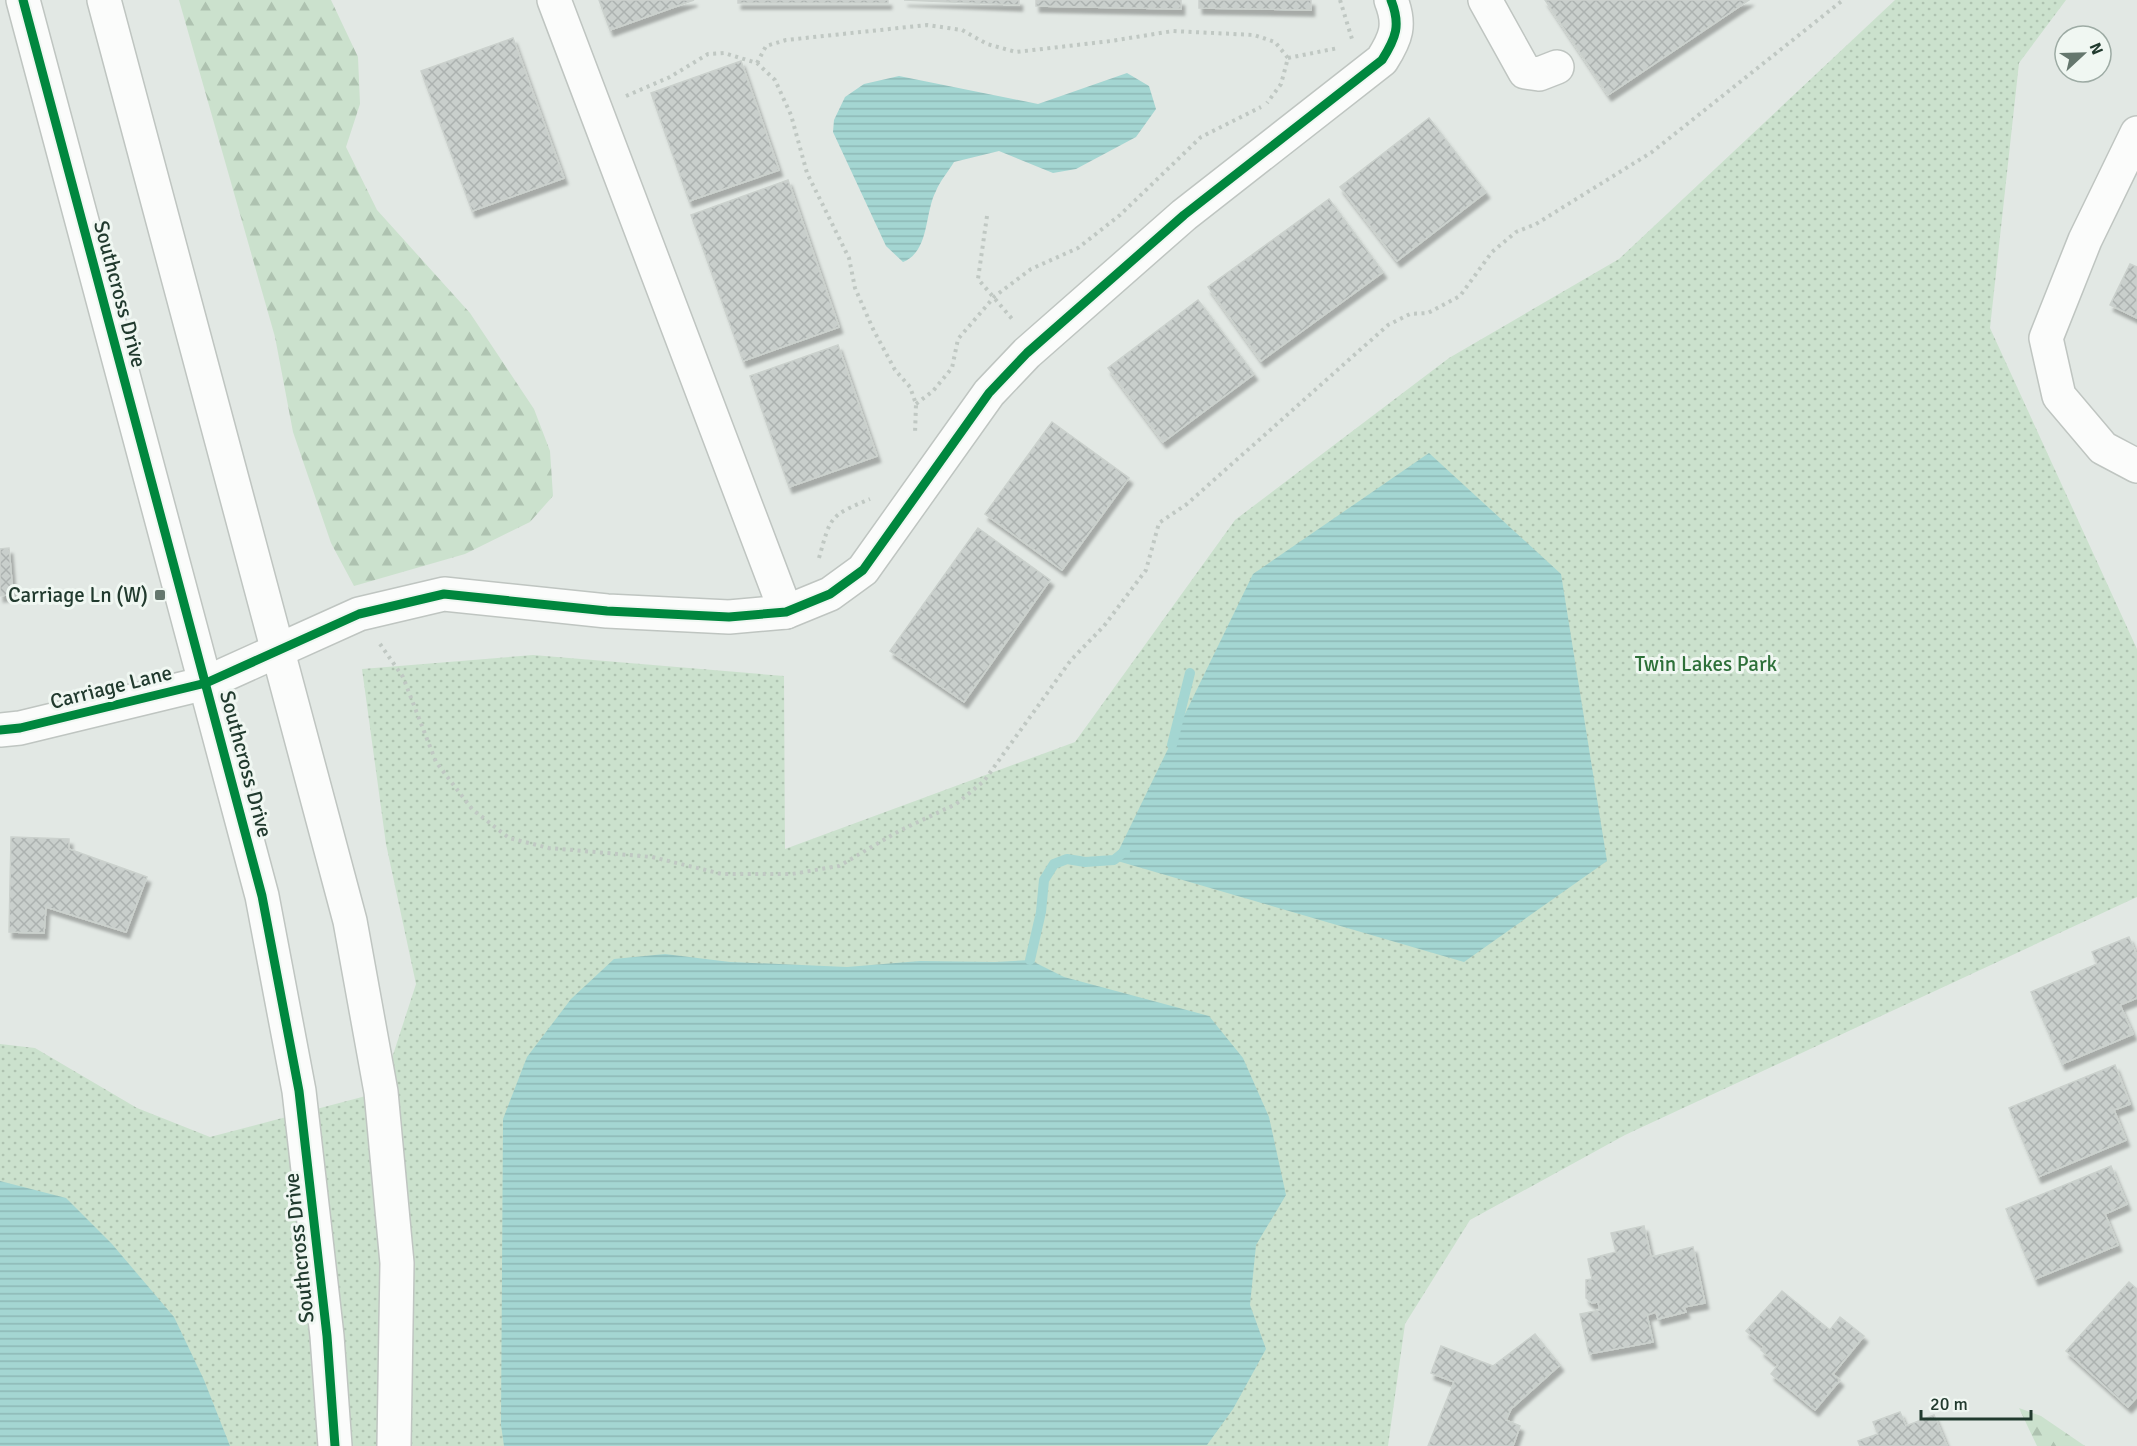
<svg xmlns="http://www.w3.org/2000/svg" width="2137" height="1446" font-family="Signika,sans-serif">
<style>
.forest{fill:url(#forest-firs)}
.park{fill:url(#park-dots)}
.water{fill:url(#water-rules)}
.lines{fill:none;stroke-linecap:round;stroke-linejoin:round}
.stream{stroke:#a4d6d2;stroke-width:10}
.building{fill:url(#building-cross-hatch);stroke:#cbd1cd;stroke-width:1.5;filter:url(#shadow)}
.minor-casing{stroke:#bfc5c1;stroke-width:36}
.path{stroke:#c0c8c3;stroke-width:4;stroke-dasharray:3 4.5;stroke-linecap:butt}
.minor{stroke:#fbfcfb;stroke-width:33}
.cycleway-casing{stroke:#f0f7f2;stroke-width:13}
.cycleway{stroke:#00873e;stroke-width:9}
.poi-dot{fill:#65776e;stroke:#f0f7f2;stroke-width:2}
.labels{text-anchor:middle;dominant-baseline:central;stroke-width:6;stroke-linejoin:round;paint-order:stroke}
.street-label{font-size:21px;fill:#213a2e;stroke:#f0f7f2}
.poi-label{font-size:21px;fill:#213a2e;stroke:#f0f7f2;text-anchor:end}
.park-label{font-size:21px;fill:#2d7039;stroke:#f0f7f2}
</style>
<defs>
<pattern id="forest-firs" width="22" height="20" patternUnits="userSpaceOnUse" patternTransform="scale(1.5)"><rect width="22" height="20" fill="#cbe1cd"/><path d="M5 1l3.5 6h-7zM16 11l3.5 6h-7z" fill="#aec2b0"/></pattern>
<pattern id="park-dots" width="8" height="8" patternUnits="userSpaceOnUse" patternTransform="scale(1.5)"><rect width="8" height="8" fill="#cbe1cd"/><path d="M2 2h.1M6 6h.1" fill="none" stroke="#aec2b0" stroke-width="1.8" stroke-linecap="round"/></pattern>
<pattern id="water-rules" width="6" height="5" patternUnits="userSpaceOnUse" patternTransform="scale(1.5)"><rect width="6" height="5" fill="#a4d6d2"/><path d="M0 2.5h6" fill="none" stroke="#8db8b5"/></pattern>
<pattern id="building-cross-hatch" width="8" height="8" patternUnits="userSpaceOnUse" patternTransform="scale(1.5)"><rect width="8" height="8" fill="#c9cfcc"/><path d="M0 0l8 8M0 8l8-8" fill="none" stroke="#acb2b0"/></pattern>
<filter id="shadow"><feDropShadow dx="3.5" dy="6" stdDeviation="1.5" flood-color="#0004"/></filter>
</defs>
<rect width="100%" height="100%" fill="#e2e8e4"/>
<g class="forest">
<path d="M179 0H331L358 57 360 104 346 147 377 210 470 313 534 409 550 451 553 496 530 522 465 554 354 586 331 543 293 432 275 337Z"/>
<path d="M2019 1408 2041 1416 2085 1446H2037Z"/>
</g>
<path class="park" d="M1895 0H2066L2019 63 1990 328 2137 649V897L1625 1135 1470 1220 1405 1324 1388 1446H0V1044L35 1048 137 1108 210 1137 381 1092 416 984 386 844 362 669 533 655 784 676 785 849 1075 742 1235 520 1449 358 1619 259Z"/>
<g class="water">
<path d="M1127 73 1149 86 1156 109 1136 137 1076 169 1053 173 999 151 954 162C948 172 940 181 936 191 924 214 930 251 903 262L886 246 833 132 834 120 845 97 864 84 899 76 1038 104Z"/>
<path d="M1429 453 1561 574 1607 861 1464 962 1114 860 1253 574Z"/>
<path d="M665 954 730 962 847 967 920 961 995 962 1030 960 1064 977 1209 1016 1243 1058 1269 1117 1286 1195 1256 1245 1250 1305 1266 1349 1233 1409 1207 1445 504 1446 501 1425 503 1119 527 1057 571 999 614 959Z"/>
<path d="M0 1181 66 1198 112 1244 174 1317 204 1380 230 1446H0Z"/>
</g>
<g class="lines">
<g class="stream">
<path d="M1172 745 1190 673"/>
<path d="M1030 960 1041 912 1044 880 1054 864 1067 859 1085 862 1114 860 1125 851"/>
</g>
</g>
<g class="building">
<path d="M599 0H694L610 30Z"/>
<rect x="738" y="0" width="150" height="3"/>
<path d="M904 0H1019V5Z"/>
<path d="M1036 0H1181V9L1036 6Z"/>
<path d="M1199 0H1311V10L1199 8Z"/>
<path d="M1545 0H1749L1608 95Z"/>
<path d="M513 38 564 178 472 211 421 71Z"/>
<path d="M741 61 779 170 689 201 651 93Z"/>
<path d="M1429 118 1486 192 1397 261 1340 187Z"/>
<path d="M788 180 839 327 743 361 691 215Z"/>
<path d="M1329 199 1383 272 1261 361 1208 287Z"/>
<path d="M2130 264 2137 267V318L2110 305Z"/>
<path d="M1198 300 1254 374 1163 442 1108 368Z"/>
<path d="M838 345 877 456 789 487 750 376Z"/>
<path d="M1052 422 1129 478 1062 570 985 514Z"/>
<path d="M978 528 1050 580 964 702 890 651Z"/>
<path d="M9 548 13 594 0 596V549Z"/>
<path d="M11 837 69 839V849L147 877 126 932 46 907 44 933 9 932Z"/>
<path d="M2129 937 2137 956V998L2120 1005 2133 1034 2062 1064 2031 992 2097 964 2092 952Z"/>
<path d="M2115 1065 2130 1104 2114 1110 2126 1140 2038 1177 2009 1108Z"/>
<path d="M2111 1166 2127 1204 2105 1214 2118 1245 2035 1279 2006 1209Z"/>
<path d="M1644 1226 1651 1257 1693 1247 1705 1303 1684 1307 1686 1312 1658 1319 1656 1312 1647 1315 1653 1342 1589 1354 1580 1314 1600 1310 1598 1302 1592 1303 1586 1298V1280L1592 1279 1588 1259 1616 1252 1611 1233Z"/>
<path d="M2129 1282 2137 1289V1397L2128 1407 2066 1351Z"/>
<path d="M1782 1291 1830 1330 1840 1317 1864 1336 1833 1374 1840 1380 1815 1410 1771 1374 1778 1365 1761 1350 1764 1347 1746 1331Z"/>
<path d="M1535 1334 1560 1365 1511 1409 1506 1420 1520 1426 1513 1446H1428L1454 1382 1431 1373 1441 1346 1493 1366Z"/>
<path d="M1900 1412 1906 1426 1934 1415 1947 1446H1860L1858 1441 1878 1434 1873 1422Z"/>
</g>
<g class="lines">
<defs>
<g id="minor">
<path d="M23 0 262 896 299 1091 327 1336 335 1446"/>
<path d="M104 0 350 921 381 1092 397 1263 394 1446"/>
<path d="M554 0 786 612"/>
<path d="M1485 0 1525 72 1539 74 1557 67"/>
<path d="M2137 133 2085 240 2046 338 2059 396 2103 448 2137 466"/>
<path d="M0 730 20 728 206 683 359 614 444 594 607 611 729 617 786 612 830 594 863 570 989 393 1027 353 1184 215 1382 60C1396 38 1401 25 1391 0"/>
</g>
</defs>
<use href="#minor" class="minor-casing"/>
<g class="path">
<path d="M1340 0 1352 39"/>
<path d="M1288 58 1338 48"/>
<path d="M757 63 766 46 786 40 927 25 962 30 987 44 1016 52 1111 41 1173 31 1254 35 1275 42 1288 58 1281 84 1267 103"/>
<path d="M626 96 670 77 708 54 724 53 757 63 775 80 791 115 807 173 849 258 855 288 873 329 895 370 910 387 916 404 915 434"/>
<path d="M987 216 978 279 1013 320"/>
<path d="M916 404 933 391 952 368 958 339 995 296 1031 269 1078 248 1120 215 1201 137 1261 107"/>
<path d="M819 558C831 516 829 516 870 499"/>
<path d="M380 644 403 677 436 762 472 809 509 838 549 848 652 857 722 874H792L839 866 899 831 956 804 984 781 1071 660 1104 626 1146 570 1159 523 1187 504 1388 325 1410 314 1428 313 1460 296 1492 252 1516 232 1536 224 1652 152 1843 0"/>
</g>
<use href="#minor" class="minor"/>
<defs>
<g id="cycleway">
<path d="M23 0 262 896 299 1091 327 1336 335 1446"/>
<path d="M0 730 20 728 206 683 359 614 444 594 607 611 729 617 786 612 830 594 863 570 989 393 1027 353 1184 215 1382 60C1396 38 1401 25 1391 0"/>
</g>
</defs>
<use href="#cycleway" class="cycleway-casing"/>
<use href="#cycleway" class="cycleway"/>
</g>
<rect class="poi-dot" x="154" y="589" width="12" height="12" rx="3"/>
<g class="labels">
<g class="street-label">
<text transform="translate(120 294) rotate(75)">Southcross Drive</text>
<text transform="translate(111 687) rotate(-14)">Carriage Lane</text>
<text transform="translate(246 764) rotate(75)">Southcross Drive</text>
<text transform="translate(299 1248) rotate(-96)">Southcross Drive</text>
</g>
<g class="poi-label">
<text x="148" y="595">Carriage Ln (W)</text>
</g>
<g class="park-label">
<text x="1706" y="664">Twin Lakes Park</text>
</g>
</g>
<g transform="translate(2083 54) rotate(68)"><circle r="28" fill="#f0f7f2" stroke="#9daba4" stroke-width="1.5"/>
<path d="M0-4.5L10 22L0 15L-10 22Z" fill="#65776e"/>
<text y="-9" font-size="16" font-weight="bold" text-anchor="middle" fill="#213a2e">N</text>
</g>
<path d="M1921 1410v9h110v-9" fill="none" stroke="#213a2e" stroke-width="3"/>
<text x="1930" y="1410" font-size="18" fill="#213a2e" stroke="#f0f7f2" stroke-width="4.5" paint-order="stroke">20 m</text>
</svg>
